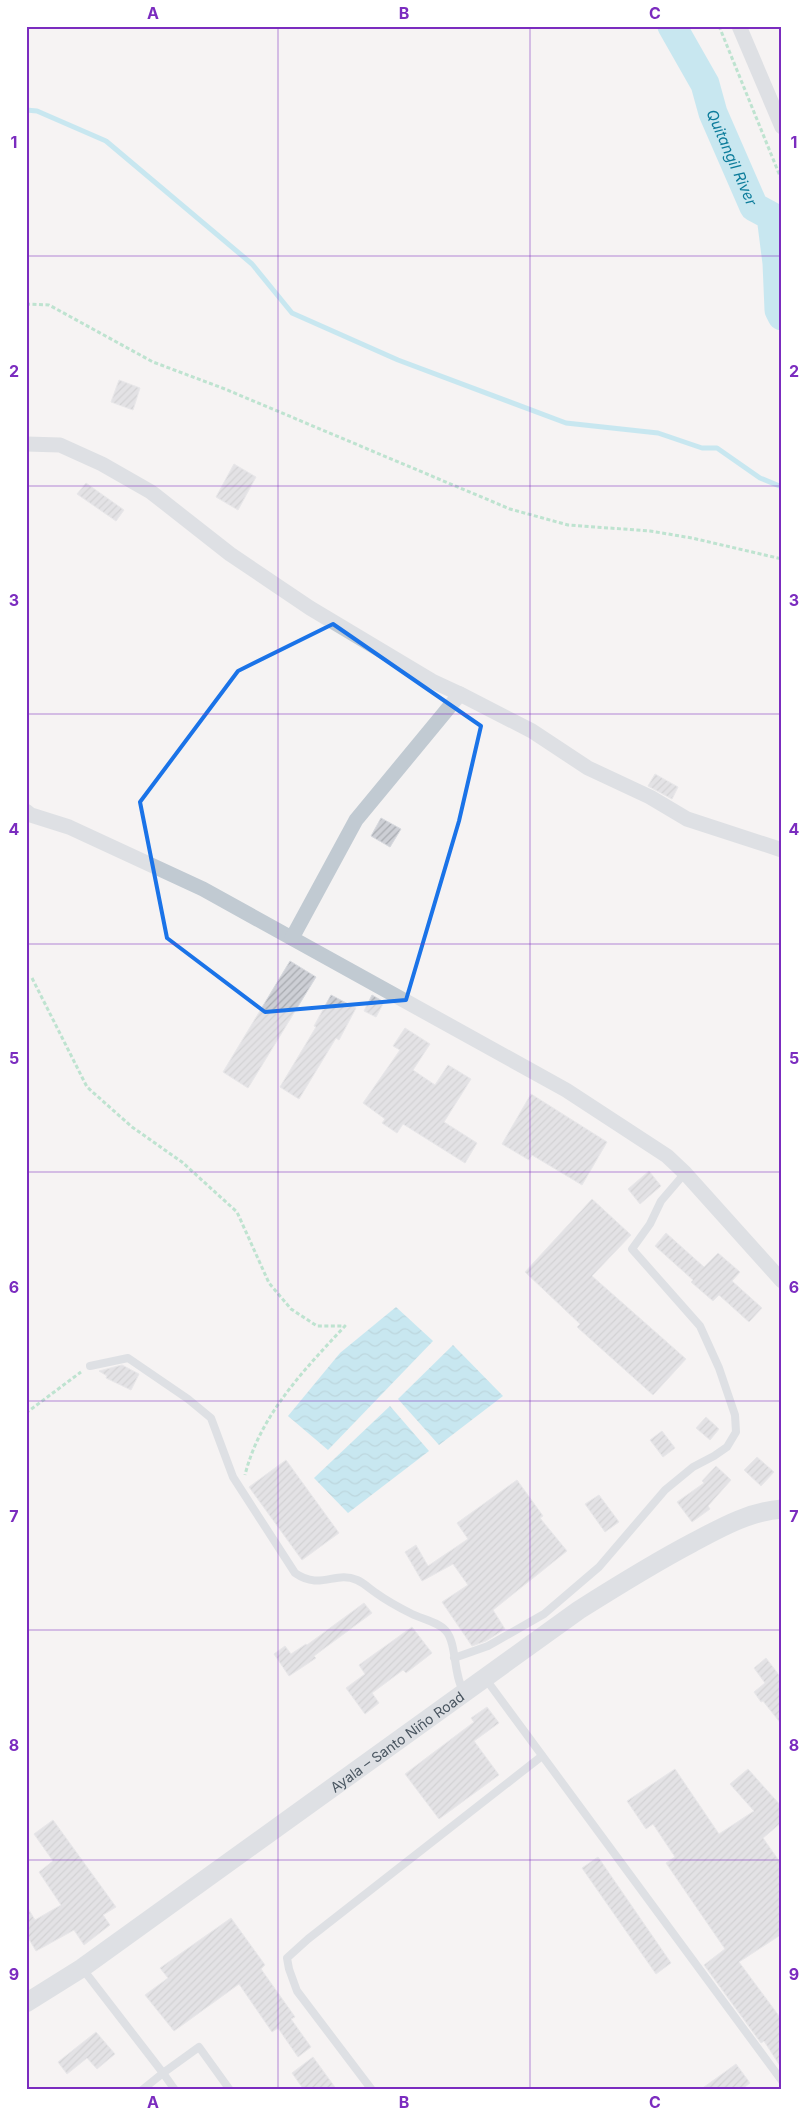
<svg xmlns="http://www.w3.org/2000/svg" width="808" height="2116" font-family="Inter,sans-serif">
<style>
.water{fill:url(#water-waves)}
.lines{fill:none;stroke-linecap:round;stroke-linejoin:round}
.stream{stroke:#90daee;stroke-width:5}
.river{stroke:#90daee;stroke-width:29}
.building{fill:url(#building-hatch);stroke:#d7d9de}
.path{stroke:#7ad0a6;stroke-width:3;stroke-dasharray:4 2.5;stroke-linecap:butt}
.service{stroke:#c1cad2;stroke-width:8}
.minor{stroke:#c1cad2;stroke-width:15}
.tertiary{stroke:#c1cad2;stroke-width:19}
.marked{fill:none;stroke:#1a73e8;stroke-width:4;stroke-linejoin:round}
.grid{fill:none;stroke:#7b2cbf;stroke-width:1;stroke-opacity:0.55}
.labels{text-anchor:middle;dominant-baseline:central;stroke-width:5;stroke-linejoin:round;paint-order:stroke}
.street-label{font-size:14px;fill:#4a5661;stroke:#fff}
.water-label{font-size:15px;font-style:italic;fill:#0c7c9b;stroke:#fff}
.neatline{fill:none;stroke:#7b2cbf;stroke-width:2}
.grid-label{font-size:16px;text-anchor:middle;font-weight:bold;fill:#7b2cbf}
</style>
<defs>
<pattern id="water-waves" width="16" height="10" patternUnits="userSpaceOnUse" patternTransform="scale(1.25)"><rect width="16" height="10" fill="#90daee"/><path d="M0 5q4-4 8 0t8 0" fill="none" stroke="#78b4c4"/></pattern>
<pattern id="building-hatch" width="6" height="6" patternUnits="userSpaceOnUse" patternTransform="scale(1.25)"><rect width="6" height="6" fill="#cdcfd5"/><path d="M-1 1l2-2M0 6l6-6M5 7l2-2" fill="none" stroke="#a8abb0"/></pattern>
</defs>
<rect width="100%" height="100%" fill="#f5f3f3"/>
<g class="water">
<path d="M396 1307 433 1341 328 1450 288 1416 340 1353Z"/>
<path d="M453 1345 503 1396 439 1445 398 1399Z"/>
<path d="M390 1406 429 1451 348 1513 314 1478Z"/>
</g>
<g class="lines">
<path class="stream" d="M26 110 37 111 106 141 252 264 292 313 398 360 566 423 658 433 702 448H717L760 478 782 487"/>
<path class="river" id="s1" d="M672 26 705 84 713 113 754 207 771 216 777 263 779 310 782 316"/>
</g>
<g class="building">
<path d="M119 380 140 388 133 410 111 402Z"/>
<path d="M234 464 256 477 238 510 216 497Z"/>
<path d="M86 483 124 510 116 521 77 494Z"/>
<path d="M655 774 678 787 672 799 648 786Z"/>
<path d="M381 818 401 829 390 847 371 836Z"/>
<path d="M290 961 316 977 248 1088 223 1072Z"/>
<path d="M331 995 356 1008 339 1040 336 1038 299 1099 280 1087 316 1027 314 1026Z"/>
<path d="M372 995 384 1002 376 1017 364 1011Z"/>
<path d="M405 1028 430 1044 413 1070 435 1085 448 1065 471 1079 444 1122 477 1143 465 1163 403 1124 397 1133 382 1123 385 1119 363 1103 400 1050 393 1046Z"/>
<path d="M531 1094 607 1142 582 1185 532 1155 529 1160 502 1144Z"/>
<path d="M649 1171 661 1186 640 1204 628 1189Z"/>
<path d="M592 1199 631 1235 592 1276 686 1359 653 1395 577 1327 580 1324 525 1272Z"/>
<path d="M666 1233 704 1267 718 1253 740 1272 732 1281 762 1308 749 1322 719 1295 713 1301 691 1282 693 1280 655 1246Z"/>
<path d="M122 1365 139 1374 131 1390 106 1378 107 1376 99 1371Z"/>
<path d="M706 1417 719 1429 710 1440 696 1428Z"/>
<path d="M662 1431 675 1448 663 1457 650 1440Z"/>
<path d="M757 1457 774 1472 761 1486 744 1470Z"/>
<path d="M286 1460 339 1533 302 1560 249 1487Z"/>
<path d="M716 1466 731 1480 708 1506 710 1509 692 1522 677 1502 704 1483 702 1481Z"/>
<path d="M517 1480 543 1516 540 1518 567 1551 493 1610 505 1629 486 1641 472 1646 442 1602 468 1585 453 1564 422 1581 405 1552 416 1545 428 1566 468 1539 457 1523Z"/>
<path d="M599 1495 619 1522 605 1532 585 1504Z"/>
<path d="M364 1603 372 1613 314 1656 316 1658 289 1676 274 1654 285 1646 291 1654 306 1644 307 1645Z"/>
<path d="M412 1627 432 1653 406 1673 403 1670 372 1693 379 1703 365 1714 346 1688 365 1674 359 1665Z"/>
<path d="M766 1658 782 1679V1725L763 1701 761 1702 754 1692 765 1683 754 1668Z"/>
<path d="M487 1707 499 1723 474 1741 499 1775 439 1819 405 1774 474 1722 471 1718Z"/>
<path d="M675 1769 719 1834 754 1811 730 1784 748 1769 782 1807V1822L763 1838 782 1865V1934L739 1962 782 2020V2069L764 2041 761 2043 704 1965 725 1949 666 1863 675 1857 653 1824 646 1829 627 1801Z"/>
<path d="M53 1820 116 1907 103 1915 110 1925 84 1945 74 1930 36 1951 26 1934V1905L35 1920 61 1905 39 1872 53 1861 34 1834Z"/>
<path d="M598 1857 671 1963 656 1974 582 1868Z"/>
<path d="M231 1918 265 1965 261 1969 295 2017 291 2019 311 2047 298 2057 278 2028 272 2032 239 1984 174 2031 145 1995 168 1978 160 1968Z"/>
<path d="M96 2032 115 2054 97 2069 87 2058 67 2074 58 2062Z"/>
<path d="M313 2057 337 2090H304L292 2073Z"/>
<path d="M736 2064 750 2083 741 2090H700Z"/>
</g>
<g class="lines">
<g class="path">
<path d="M719 26 782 181"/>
<path d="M26 304 49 305 153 362 225 389 510 509 568 525 650 531 692 538 782 559"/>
<path d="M32 978 87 1087 132 1127 182 1162 237 1212 269 1283 291 1309 317 1326H345C304 1370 260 1415 245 1475"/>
<path d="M26 1413 81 1372"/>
</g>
<g class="service">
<path d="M90 1366 128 1358 188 1399 211 1418 233 1477 295 1573C321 1591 335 1570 357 1580 364 1583 370 1589 376 1593 387 1601 400 1608 412 1614 422 1619 439 1622 446 1631 457 1644 453 1675 464 1692"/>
<path d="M454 1658 488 1646 544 1614 599 1567 665 1490 693 1467 714 1456 727 1447 736 1432 735 1415 719 1368 700 1326 632 1249 650 1224 661 1201 685 1173"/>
<path d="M485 1678 782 2081"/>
<path d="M82 1968 163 2073 142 2090"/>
<path d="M175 2090 163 2073 199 2047 230 2090"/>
<path d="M372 2090 297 1991 289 1969 287 1958 308 1939 542 1756"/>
</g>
<g class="minor">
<path d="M739 26 782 127"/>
<path d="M26 444 60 445 102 464 151 492 230 554 310 608 432 681 460 694"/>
<path d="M26 811 31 815 69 827 203 889 566 1090 667 1156 685 1173 782 1281"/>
<path d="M292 938 356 820 460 694 532 731 588 768 650 797 687 819 782 850"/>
</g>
<path class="tertiary" id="s2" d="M26 2003 82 1968 579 1610C617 1586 654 1563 692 1543 722 1527 748 1512 782 1509"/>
</g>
<path d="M0 0H808V2116H0ZM333 624 481 726 459 821 406 1000 265 1012 167 938 140 802 238 671Z" fill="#f5f3f3" fill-opacity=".55" fill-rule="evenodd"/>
<path class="marked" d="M333 624 481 726 459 821 406 1000 265 1012 167 938 140 802 238 671Z"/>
<path class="grid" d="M278 26V2090M530 26V2090M26 256H782M26 486H782M26 714H782M26 944H782M26 1172H782M26 1401H782M26 1630H782M26 1860H782"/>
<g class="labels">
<g class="street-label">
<text stroke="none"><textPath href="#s2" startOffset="454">Ayala – Santo Niño Road</textPath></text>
</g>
<g class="water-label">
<text stroke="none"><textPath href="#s1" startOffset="145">Quitangil River</textPath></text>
</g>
</g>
<rect width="808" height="2116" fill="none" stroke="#ffffff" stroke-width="55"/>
<rect x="28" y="28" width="752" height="2060" class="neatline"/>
<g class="grid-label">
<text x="153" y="19">A</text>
<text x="404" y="19">B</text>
<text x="655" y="19">C</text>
<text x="14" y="148">1</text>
<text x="794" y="148">1</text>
<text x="14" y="377">2</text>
<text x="794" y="377">2</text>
<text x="14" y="606">3</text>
<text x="794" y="606">3</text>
<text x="14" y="835">4</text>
<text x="794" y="835">4</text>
<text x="14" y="1064">5</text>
<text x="794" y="1064">5</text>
<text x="14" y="1293">6</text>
<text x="794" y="1293">6</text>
<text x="14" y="1522">7</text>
<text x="794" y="1522">7</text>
<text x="14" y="1751">8</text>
<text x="794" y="1751">8</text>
<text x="14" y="1980">9</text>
<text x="794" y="1980">9</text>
<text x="153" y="2108">A</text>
<text x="404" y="2108">B</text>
<text x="655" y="2108">C</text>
</g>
</svg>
